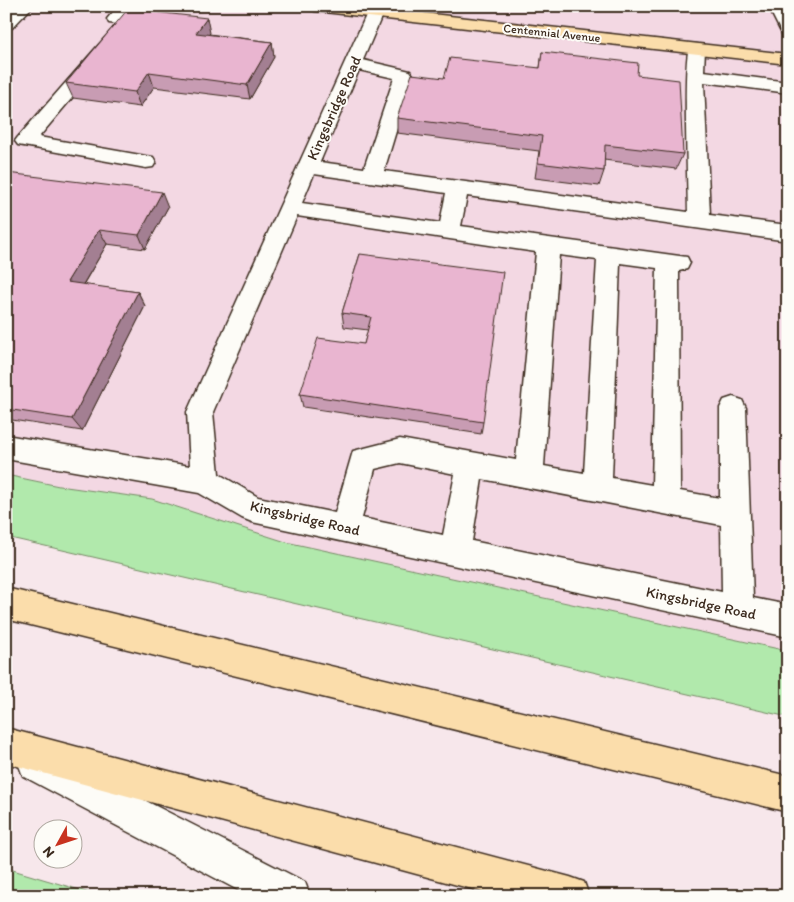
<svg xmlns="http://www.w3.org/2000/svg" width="794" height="902" font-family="Itim,sans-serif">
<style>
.built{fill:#f3d8e3}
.green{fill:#b1e9ac;stroke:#768a65}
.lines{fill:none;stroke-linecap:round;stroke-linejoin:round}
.minor-casing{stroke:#3b2a1e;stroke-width:3}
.major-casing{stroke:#3b2a1e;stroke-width:3}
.highway-casing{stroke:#3b2a1e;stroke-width:3}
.minor{fill:#fdfcf7;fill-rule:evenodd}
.major{fill:#fbddab;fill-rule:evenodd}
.highway{fill:#fbddab;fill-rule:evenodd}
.wall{fill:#c89cb3;stroke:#3b2a1e}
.shaded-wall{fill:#a37f92;stroke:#3b2a1e}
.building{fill:#e9b5d0;stroke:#3b2a1e}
.labels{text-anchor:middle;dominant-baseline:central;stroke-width:4;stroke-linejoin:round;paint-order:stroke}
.far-street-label{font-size:12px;fill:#3b2a1e;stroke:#fdfcf7}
.street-label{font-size:15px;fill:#3b2a1e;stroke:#fdfcf7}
</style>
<rect width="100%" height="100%" fill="#f7e7eb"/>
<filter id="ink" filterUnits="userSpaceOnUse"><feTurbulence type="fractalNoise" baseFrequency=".02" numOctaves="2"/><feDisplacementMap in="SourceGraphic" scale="10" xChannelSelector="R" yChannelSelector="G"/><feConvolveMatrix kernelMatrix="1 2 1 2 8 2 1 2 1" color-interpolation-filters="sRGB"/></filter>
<g filter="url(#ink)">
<path class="built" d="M6 6H788V651L286 542 152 499 59 486 6 475Z"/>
<g class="green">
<path d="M6 475 59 486 152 499 286 542 788 651V717L6 537Z"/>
<path d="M6 868 100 896H6Z"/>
</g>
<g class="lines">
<defs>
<g id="minor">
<path d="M15 6H33L12 28 6 29V15Z"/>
<path d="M118 6H135L127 16 135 17 137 21 39 137 146 156 153 157 156 162 153 167 146 168 18 145 15 141 18 137 117 24 109 23 107 19Z"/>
<path d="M768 6H784L788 13V35L782 34Z"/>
<path d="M375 8 381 10 383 13 363 60 410 71 413 75 384 171 688 212C688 188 682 57 690 45L696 44 702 45 705 49 704 71 788 82V93L704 82 710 215 788 225V241L467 196 461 226 687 257 690 263 687 269 679 271 680 491 720 498V408L724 400 733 397 742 400 746 408 753 598 788 605V637L252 522 242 518 199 493 6 459V435L190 466 187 412 367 13 369 10ZM359 70 394 78 364 168 320 162ZM314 174 446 193 440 223 302 203ZM297 216 536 252 516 460 400 439 353 451 335 513 258 497 219 474 213 412ZM559 255 597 260 584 473 544 466ZM620 263 657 268 652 485 612 478ZM400 463 455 474 443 535 362 518 375 469ZM482 479 721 525 722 592 472 541Z"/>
<path d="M36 745 305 882 310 896H249L23 776 18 763 23 750Z"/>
</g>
<path id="major" d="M307 6H361L788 54V64L315 11 309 9Z"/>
<g id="highway">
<path d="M6 588 788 776V812L6 619Z"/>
<path d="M6 728 570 877 584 882 589 896H498L6 763Z"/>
</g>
</defs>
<use href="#minor" class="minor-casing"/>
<use href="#major" class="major-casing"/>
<use href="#highway" class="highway-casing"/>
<use href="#minor" class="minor"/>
<use href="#major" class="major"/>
<use href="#highway" class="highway"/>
</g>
<g class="wall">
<path d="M210 33 209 34 272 42 274 57 250 99 154 87 140 107 73 98 66 83Z"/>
<path d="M542 52 637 75 683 154 676 169 604 160V171L599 186 535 178 539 151 397 133V118L444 78 540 68Z"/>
<path d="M6 174 168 207 145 249 107 244 83 285 138 292 145 306 82 431 6 419Z"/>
<path d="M360 254 483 422 481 434 303 407 300 394 364 344 368 330 344 327 342 313Z"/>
</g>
<g class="shaded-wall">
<path d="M207 18 210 33 200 47 196 33Z"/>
<path d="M272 42 274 57 250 99 247 85Z"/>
<path d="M149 72 154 87 140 107 135 92Z"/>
<path d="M162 192 168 207 145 249 139 235Z"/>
<path d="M99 230 107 244 76 296 67 282Z"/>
<path d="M138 292 145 306 82 431 72 419Z"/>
</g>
<g class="building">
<path d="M128 9 207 18 196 33 272 42 247 85 149 72 135 92 66 83Z"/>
<path d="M542 52 638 63 637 75 679 80 683 154 605 145 604 171 538 163 542 136 397 118 412 74 444 78 450 58 540 68Z"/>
<path d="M7 173 162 192 139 235 99 230 67 282 138 292 72 419 6 409V174Z"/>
<path d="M360 254 503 272 483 422 300 394 318 338 364 344 371 317 342 313Z"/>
</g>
</g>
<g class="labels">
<g class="far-street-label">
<text transform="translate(552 33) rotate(6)">Centennial Avenue</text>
</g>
<g class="street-label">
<text transform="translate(334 108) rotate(-66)">Kingsbridge Road</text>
<text transform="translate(305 518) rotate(13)">Kingsbridge Road</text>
<text transform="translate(701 603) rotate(12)">Kingsbridge Road</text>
</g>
</g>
<rect width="794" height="902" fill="none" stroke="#fdfcf7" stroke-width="25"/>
<rect x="12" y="12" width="769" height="877" fill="none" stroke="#3b2a1e" stroke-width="2" filter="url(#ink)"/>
<g transform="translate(58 844) rotate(230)"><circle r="24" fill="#fdfcf7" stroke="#afa8a0"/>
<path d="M0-4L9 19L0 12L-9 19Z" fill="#c8321e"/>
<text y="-8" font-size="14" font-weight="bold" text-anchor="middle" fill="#3b2a1e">N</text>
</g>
</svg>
